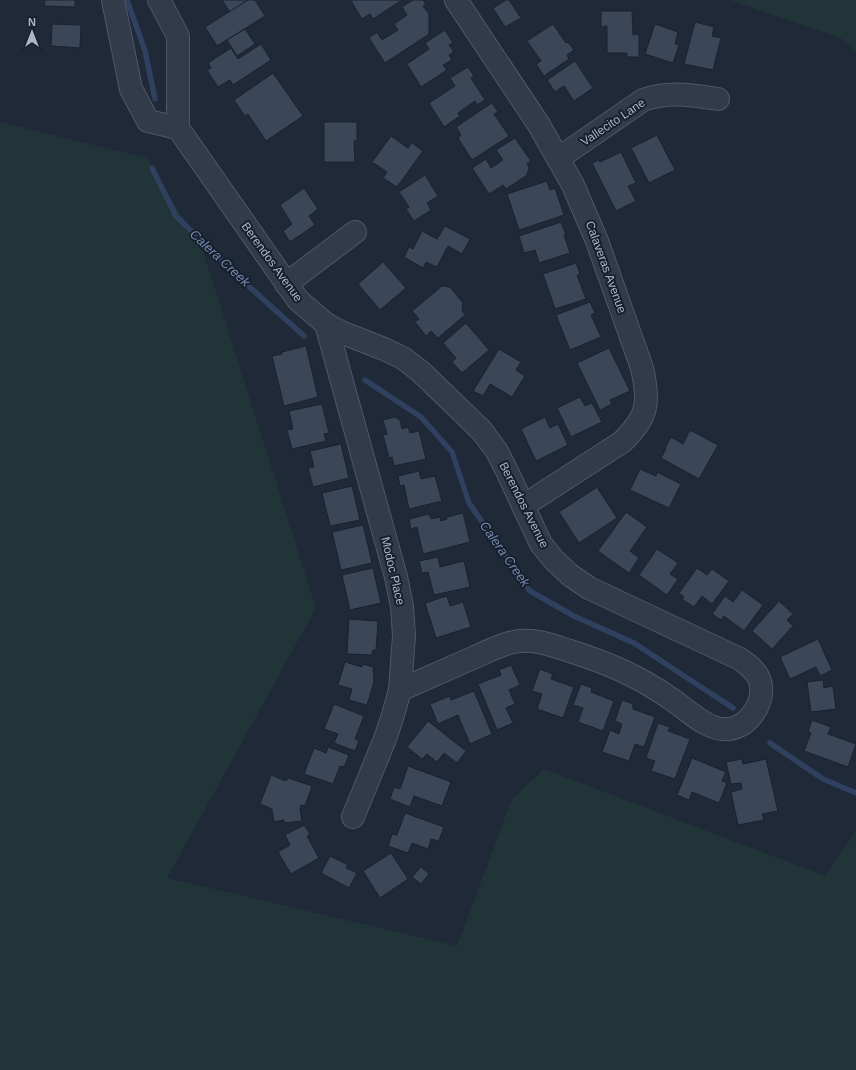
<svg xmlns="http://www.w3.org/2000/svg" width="856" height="1070" font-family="Arial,sans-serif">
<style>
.green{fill:#213539}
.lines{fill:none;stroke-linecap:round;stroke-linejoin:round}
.stream{stroke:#2f415f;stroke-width:5.5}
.building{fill:#3b4659;stroke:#1a222f}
.minor-casing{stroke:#505867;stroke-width:24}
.minor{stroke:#323b49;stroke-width:22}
.labels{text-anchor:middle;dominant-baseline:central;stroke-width:4;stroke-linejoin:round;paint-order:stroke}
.street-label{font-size:12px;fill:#adb5c6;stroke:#18202d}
.water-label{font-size:13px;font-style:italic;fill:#738ab0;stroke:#18202d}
</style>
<rect width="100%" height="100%" fill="#1f2938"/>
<g class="green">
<path d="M730 0H856V52L841 38Z"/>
<path d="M0 122 147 158 152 168 203 251 316 608 167 878 457 946 512 799 544 769 825 876 856 831V1070H0Z"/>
</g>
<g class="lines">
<g class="stream">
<path d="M127 0 145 51 155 99"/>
<path d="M152 168 176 216 233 272 304 336"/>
<path d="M365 380 421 417 452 452 469 503 530 591 574 616 634 643 733 708"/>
<path d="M770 743 823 779 856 793"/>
</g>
</g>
<g class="building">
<path d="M45 0H75V7L44 6Z"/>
<path d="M222 0H248L230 12Z"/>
<path d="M248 0H255L265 16 217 46 205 27Z"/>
<path d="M353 0H402L373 19 370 14 362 19 351 1Z"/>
<path d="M413 0H423L426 4 423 6 429 14V34L385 63 369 38 377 32 382 40 398 30 394 24 407 15 402 7Z"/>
<path d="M506 0H509L521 18 505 27 493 8Z"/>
<path d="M601 11H632L633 35 639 34V57H627V53H607V26L601 27Z"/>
<path d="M695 22 714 27 712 36 721 38 713 70 684 64Z"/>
<path d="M52 24 81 25 80 48 51 46Z"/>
<path d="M553 24 566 43 568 42 574 50 567 55 569 59 544 76 536 64 541 61 527 41Z"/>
<path d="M655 24 678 32 675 44 679 45 673 63 645 54Z"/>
<path d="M245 29 255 44 237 56 227 40Z"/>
<path d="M445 30 453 43 449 45 454 52 449 55 452 60 443 65 447 70 421 87 407 64 429 49 425 43Z"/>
<path d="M261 44 271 60 233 85 230 80 218 87 207 70 211 68 208 63 231 48 238 59Z"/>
<path d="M575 61 593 88 574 101 564 86 555 92 547 80Z"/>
<path d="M468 67 474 76 471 78 485 100 477 105 475 101 458 113 460 116 444 127 429 103 455 86 450 78Z"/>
<path d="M273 73 303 116 266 141 248 114 245 116 234 100Z"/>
<path d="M492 103 498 112 494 114 509 136 472 160 458 138 461 135 456 127Z"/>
<path d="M324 122H357V141H354L355 162H324Z"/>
<path d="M657 135 675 170 649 183 631 148Z"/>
<path d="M391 136 408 148 412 143 423 151 397 187 383 178 387 172 372 162Z"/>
<path d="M515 138 531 161 527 164 529 167 527 175 506 189 503 185 489 194 472 168 486 159 491 168 503 160 496 150Z"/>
<path d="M621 152 636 183 628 186 636 201 616 211 592 163 599 160 600 162Z"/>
<path d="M425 175 438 196 427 203 431 210 414 221 406 209 409 207 399 192Z"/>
<path d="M547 181 550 190 555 188 564 215 519 230 507 194Z"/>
<path d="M304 188 318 209 309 216 315 225 290 242 283 231 292 224 280 205Z"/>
<path d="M561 222 566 235H564L570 253 539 263 535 250 524 253 519 236Z"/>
<path d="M445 226 470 239 462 254 448 246 437 267 426 262 423 268 404 257 409 247 413 249 422 231 437 239Z"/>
<path d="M383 262 406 288 380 310 358 284Z"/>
<path d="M576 263 580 274 577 275 586 299 555 309 543 274Z"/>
<path d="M442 286 450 287 463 303 462 311 465 315 438 338 431 331 426 336 415 322 419 319 412 311Z"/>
<path d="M590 302 595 313 591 315 601 337 570 350 556 315Z"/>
<path d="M466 323 489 350 462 373 452 362 456 358 443 343Z"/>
<path d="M306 346 318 397 284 406 272 356 282 354V352Z"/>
<path d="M609 348 630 391 610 400 612 404 600 410 577 363Z"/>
<path d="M499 349 521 362 516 370 525 376 512 397 490 384 483 396 473 391Z"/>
<path d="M580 397 585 406 592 403 602 422 571 437 557 408Z"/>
<path d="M322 404 329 433 324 434 326 441 292 449 287 430 293 429 289 411Z"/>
<path d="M395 417 400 420 402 429 408 427 410 433 419 431 426 459 394 466 392 457 389 458 383 435 387 434 383 420Z"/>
<path d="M545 417 550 428 558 424 568 445 536 461 521 429Z"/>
<path d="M690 430 718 445 699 479 661 458 666 449 665 448 671 437 683 444Z"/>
<path d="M341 444 349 478 313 487 308 468 314 467 310 451Z"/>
<path d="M640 469 656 476 657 472 681 484 669 508 630 490Z"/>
<path d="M419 471 421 479 435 476 442 501 409 509 404 485 400 486 398 476Z"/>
<path d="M352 486 360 520 330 526 322 493Z"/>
<path d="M597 487 617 518 579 543 559 512Z"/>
<path d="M626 512 647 527 630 551 639 558 629 573 598 551Z"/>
<path d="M463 513 470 542 423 554 417 527 411 529 409 519 429 514 431 519 440 517 441 521 447 519V517Z"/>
<path d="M363 525 372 563 341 570 332 532Z"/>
<path d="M657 549 678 563 670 574 678 579 667 595 639 575Z"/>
<path d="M438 557 440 567 464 561 470 587 434 595 428 572 422 573 419 561Z"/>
<path d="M373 568 381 603 350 610 342 575Z"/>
<path d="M697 568 707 575 712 569 729 581 712 604 702 596 694 607 682 599 684 597 679 593Z"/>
<path d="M742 590 763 605 744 631 724 616 721 620 712 614 725 596 733 602Z"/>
<path d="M447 596 450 606 463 602 471 627 436 638 425 603Z"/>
<path d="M779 601 793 614 787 620 793 626 772 649 752 631Z"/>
<path d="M349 619 378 621 376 650H373L372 655 347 654Z"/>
<path d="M818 639 832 670 820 676 816 667 790 679 780 657Z"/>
<path d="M345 662 362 667 363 664 373 667 374 682 367 705 349 700 352 689 338 685Z"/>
<path d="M511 665 520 685 509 690 515 704 506 708 513 723 497 730 478 684 501 675 499 670Z"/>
<path d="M540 669 553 674 551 679 574 687 563 718 537 709 542 694 532 691Z"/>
<path d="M823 680 824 688 833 686 836 709 811 712 807 682Z"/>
<path d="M581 684 592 688 591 692 614 701 603 731 578 722 583 708 573 705Z"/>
<path d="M474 691 492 734 470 744 458 715 438 724 430 704 450 696 451 700Z"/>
<path d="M622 700 633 704V709L655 717 644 747 635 744 629 761 602 752 610 730 619 734 622 724 615 721Z"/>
<path d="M334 704 364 716 355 739 359 741 355 751 334 743 338 734 324 729Z"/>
<path d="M812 720 831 727 828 734 856 744 848 767 804 751 811 733 808 732Z"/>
<path d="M428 721 466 751 457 763 444 753 437 762 427 754 422 759 407 747Z"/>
<path d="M658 723 670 727 668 731 690 739 675 779 651 771 655 761 646 758Z"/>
<path d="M328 747 349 755 344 767 340 766 333 784 304 774 314 748 326 753Z"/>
<path d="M692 758 726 772 722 781 727 783 719 803 692 792 689 800 677 795Z"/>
<path d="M742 759 743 764 766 759 778 811 762 814 764 820 738 825 731 792 742 789 741 783 731 784 726 762Z"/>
<path d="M408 766 451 782 442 806 414 796 410 807 390 799 394 787 400 789Z"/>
<path d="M271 775 286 781 288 778 312 786 305 806 301 805 300 809 302 821 284 823V820L274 822 272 809 260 804Z"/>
<path d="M405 813 444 827 439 841 431 839 428 849 412 843 408 853 388 846 392 834 397 835Z"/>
<path d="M304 825 310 834 307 836 319 858 291 874 278 852 290 845 285 835Z"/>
<path d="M391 853 408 879 380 898 363 871Z"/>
<path d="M330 856 348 865 346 868 357 873 349 888 321 873Z"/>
<path d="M421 867 429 874 421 884 412 877Z"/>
</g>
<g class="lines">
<defs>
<g id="minor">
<path d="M113 0 131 89 148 121 178 128 298 300 326 324 343 333 384 349 403 358 421 372 482 431 496 450 506 469 541 544 554 560 570 575 589 588 740 659C748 665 757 671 760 681 766 701 750 726 729 729 709 732 689 711 674 701 639 676 610 664 570 651 551 645 534 638 514 642 501 644 487 652 475 657 450 668 425 679 400 690"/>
<path d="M159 0 178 36V128"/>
<path d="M456 0 539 125 573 185 597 241 642 368C650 403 648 417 622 442L523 506"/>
<path d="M559 158 643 100C669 91 691 95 718 99"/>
<path d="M286 284 355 232"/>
<path d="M326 324 396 577 402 606 404 636 400 690 393 715 385 739 353 817"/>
</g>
</defs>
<use href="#minor" class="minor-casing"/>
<use href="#minor" class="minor"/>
</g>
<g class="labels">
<g class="street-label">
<text transform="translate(613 122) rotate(-34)">Vallecito Lane</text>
<text transform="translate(272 262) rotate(54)">Berendos Avenue</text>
<text transform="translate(606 267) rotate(70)">Calaveras Avenue</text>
<text transform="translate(524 505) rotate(63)">Berendos Avenue</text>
<text transform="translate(393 571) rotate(77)">Modoc Place</text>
</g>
<g class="water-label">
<text transform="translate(220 258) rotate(43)">Calera Creek</text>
<text transform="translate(505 554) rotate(55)">Calera Creek</text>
</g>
</g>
<g transform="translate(32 32)" stroke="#18202d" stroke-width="3" paint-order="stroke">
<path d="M0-3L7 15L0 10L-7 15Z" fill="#adb5c6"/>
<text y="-6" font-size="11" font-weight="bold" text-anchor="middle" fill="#adb5c6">N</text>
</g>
</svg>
